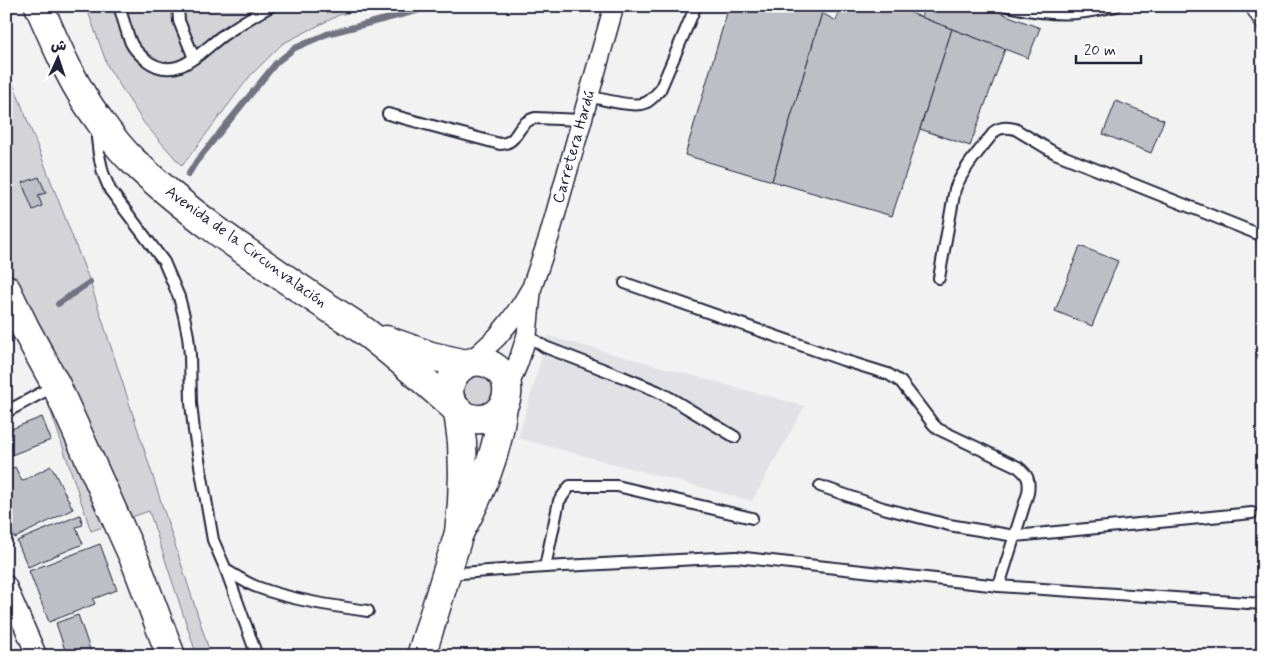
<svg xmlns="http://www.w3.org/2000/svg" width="1269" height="662" font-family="Mynerve,'Playpen Sans Arabic',sans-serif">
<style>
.built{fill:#e2e2e6}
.green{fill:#d3d3d8;stroke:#7a7a8a}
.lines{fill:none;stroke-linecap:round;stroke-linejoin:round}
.stream{stroke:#727282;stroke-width:6}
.building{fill:#bebec6;stroke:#22223b}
.lane-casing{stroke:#22223b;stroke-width:14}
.street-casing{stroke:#22223b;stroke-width:22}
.secondary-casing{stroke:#22223b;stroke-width:31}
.lane{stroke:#fff;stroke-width:10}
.street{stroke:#fff;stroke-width:19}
.secondary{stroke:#fff;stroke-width:28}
.labels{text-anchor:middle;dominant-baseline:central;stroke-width:4;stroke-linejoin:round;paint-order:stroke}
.street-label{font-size:16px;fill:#22223b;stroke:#fff}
</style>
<rect width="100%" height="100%" fill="#f2f2f3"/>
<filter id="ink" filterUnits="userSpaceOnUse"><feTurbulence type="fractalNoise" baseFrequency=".02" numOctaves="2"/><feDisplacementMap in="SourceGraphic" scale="10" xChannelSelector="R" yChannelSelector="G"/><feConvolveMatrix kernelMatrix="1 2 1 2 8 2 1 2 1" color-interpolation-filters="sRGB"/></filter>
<g filter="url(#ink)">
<path class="built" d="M548 336 805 406 752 501 518 438Z"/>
<g class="green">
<path d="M86 6H375L339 15 282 44 250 76 182 166 144 123 108 67Z"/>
<path d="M6 65 90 282 211 656H197L149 511 91 531 29 346 6 284Z"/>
<path d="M467 373 493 374 494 405 468 407 460 384Z"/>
</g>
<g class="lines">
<g class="stream">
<path d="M188 175 196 162 276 63 295 48 327 34 436 6"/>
<path d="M58 304 90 282"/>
<path d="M6 344 21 332"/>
</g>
</g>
<g class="building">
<path d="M729 6H800L822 13 772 181 685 155Z"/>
<path d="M841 6H893L952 29 892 216 772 181 822 13 836 21Z"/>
<path d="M925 6H983L1040 28 1028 58 921 17Z"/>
<path d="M952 29 1005 49 970 146 920 129Z"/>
<path d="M1116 101 1164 120 1151 153 1103 134Z"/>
<path d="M39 177 46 193 38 195 42 206 33 210 22 183Z"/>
<path d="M1080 246 1118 261 1092 326 1055 311Z"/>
<path d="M42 417 51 440 6 457V431Z"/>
<path d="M51 466 73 509 15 538 8 524H6V471L15 467 22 481Z"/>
<path d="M80 515 83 525 76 527 83 544 28 567 17 541Z"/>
<path d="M100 544 117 590 93 599 95 604 49 622 29 571Z"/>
<path d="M78 615 92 655 67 656 56 623Z"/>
</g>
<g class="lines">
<defs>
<g id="lane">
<path d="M119 6C123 18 126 31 131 43 134 49 140 55 146 60 176 83 199 53 222 36 238 25 254 15 271 6"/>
<path d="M178 6 179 21 194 58"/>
<path d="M1008 6C1033 12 1059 16 1085 12 1095 11 1105 8 1116 6"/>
<path d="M588 96C602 99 633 108 645 103 651 101 655 95 660 90L695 8"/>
<path d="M388 114 500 144C520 143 515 123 535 118L582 120"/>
<path d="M98 128 97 138 99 155 103 173 110 190 164 262 179 297 184 316 188 336 190 355 191 403 194 431 213 540 226 570 257 656"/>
<path d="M939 278 955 189C964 167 981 149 995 131 1001 127 1008 127 1015 129L1055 153 1263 236"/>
<path d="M625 283 843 360 888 374 901 382 933 424 938 429 1018 467C1028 475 1030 480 1028 493L999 586"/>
<path d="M527 335 545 347 623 377 657 391 672 399 735 437"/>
<path d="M6 412 56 385"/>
<path d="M820 486 883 508 949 525 1015 536 1252 513"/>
<path d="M545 567 559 501 570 486H617L752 518"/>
<path d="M226 570C236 576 246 583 257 587 291 600 333 606 368 611"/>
<path d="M447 574 545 567 736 557 999 586 1263 604"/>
</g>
<g id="street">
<path d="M1255 6 1263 19"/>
<path d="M466 364 482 351 497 337 510 321 522 304 532 287 549 237 614 6"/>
<path d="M507 390 518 363 527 335 531 293"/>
<path d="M6 585 37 656"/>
</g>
<g id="secondary">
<path d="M39 6C56 45 73 86 99 120 109 134 120 149 133 161 186 212 249 254 311 296 328 308 347 319 364 331 396 355 425 381 454 407"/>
<path d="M6 289 25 328 56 385 136 563 171 656"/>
<path d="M386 340 431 356 466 364"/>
<path d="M459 533C475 504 489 474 497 440 500 429 501 417 503 406 522 371 472 343 453 377 438 403 471 431 495 414 498 412 500 409 503 406"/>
<path d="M421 656 459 533 462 503 463 473 462 442 458 412"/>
</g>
</defs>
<use href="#lane" class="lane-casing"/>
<use href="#street" class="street-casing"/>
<use href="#secondary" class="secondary-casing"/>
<use href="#lane" class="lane"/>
<use href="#street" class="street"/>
<use href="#secondary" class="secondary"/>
</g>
</g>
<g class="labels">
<g class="street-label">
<text transform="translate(574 147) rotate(-74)">Carretera Hardú</text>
<text transform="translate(246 247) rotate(36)">Avenida de la Circunvalación</text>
</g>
</g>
<rect width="1269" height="662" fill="none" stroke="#fff" stroke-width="25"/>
<rect x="12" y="12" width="1244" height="637" fill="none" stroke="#22223b" stroke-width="2" filter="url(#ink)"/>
<g transform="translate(58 58) rotate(3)" stroke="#ffffff" stroke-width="4" paint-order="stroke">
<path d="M0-4L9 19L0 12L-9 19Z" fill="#22223b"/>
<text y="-8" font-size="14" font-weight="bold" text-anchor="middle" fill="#22223b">ش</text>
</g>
<path d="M1076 55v8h65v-8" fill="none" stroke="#22223b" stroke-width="2.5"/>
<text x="1084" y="55" font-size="15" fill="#22223b" stroke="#ffffff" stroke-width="4" paint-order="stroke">20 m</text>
</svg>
